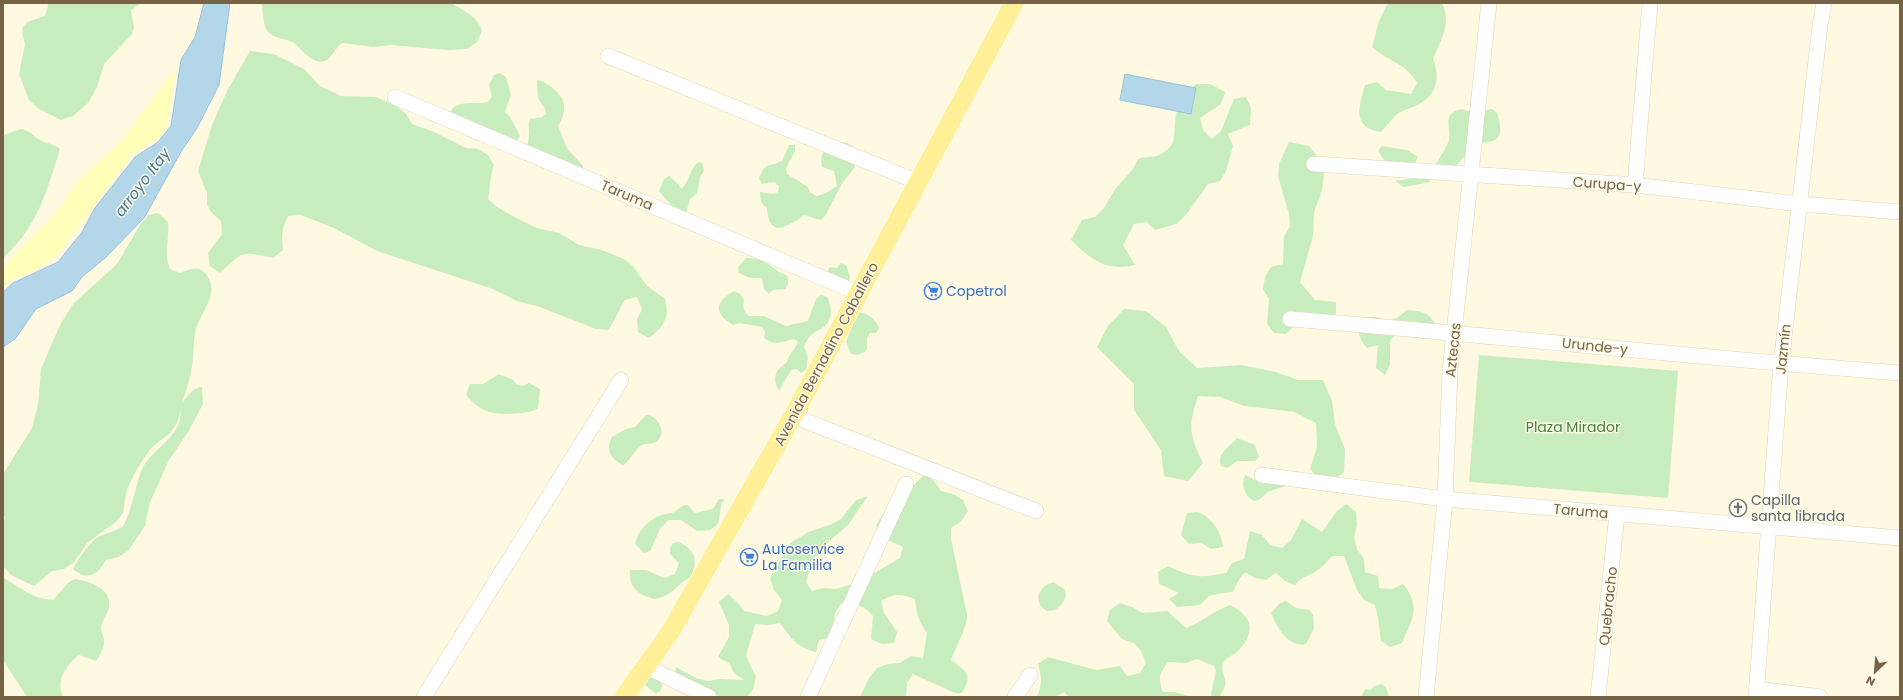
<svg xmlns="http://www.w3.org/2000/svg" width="1903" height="700" font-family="Poppins,sans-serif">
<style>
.green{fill:#c7edbe}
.sand{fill:#ffffb9}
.water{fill:#b3d6e9;stroke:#99c3dc}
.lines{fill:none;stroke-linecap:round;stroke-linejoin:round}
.minor-casing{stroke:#e1d4b8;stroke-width:16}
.major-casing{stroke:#fff;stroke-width:20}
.minor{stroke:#fff;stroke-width:15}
.major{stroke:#ffef96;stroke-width:19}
.labels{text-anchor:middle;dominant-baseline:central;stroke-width:3;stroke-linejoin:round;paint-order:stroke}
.street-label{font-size:14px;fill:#776245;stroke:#fffbe8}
.shop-label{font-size:14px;fill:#366cbe;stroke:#fffbe8;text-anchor:start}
.park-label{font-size:14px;fill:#427f3c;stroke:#fffbe8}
.worship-label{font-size:14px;fill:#5b616d;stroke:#fffbe8;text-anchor:start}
.water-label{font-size:15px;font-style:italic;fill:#407494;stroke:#fffbe8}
</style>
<rect width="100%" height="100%" fill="#fef9e0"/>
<g class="green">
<path d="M47 3H142L131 10 134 28 132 34 104 64 97 87 88 103 73 116 61 120 39 109 29 100 19 74 25 44 22 33 23 27 27 22 45 16 48 6Z"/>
<path d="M261 3H452C463 11 479 17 482 31L477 42 467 49 448 50 391 45 373 47 342 43C335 48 332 58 325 61 312 65 302 49 294 43 286 38 274 39 268 32 262 25 264 12 261 3Z"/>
<path d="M1388 3H1442C1452 24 1441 39 1433 59 1440 77 1438 94 1419 104 1412 108 1402 110 1396 115 1391 120 1386 126 1381 132 1351 127 1359 107 1365 85L1377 82 1386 90 1411 94 1417 83C1406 63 1389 62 1372 47L1379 21Z"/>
<path d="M250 51 274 54 304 69 320 86 341 96 376 97 397 106 406 114 412 124 434 132 466 148 478 149 488 155 494 165C490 176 490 187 488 199L497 207 516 218 537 228 559 233 579 245 602 250 624 259 633 266 647 286 665 299C670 317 664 327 649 338L638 332 637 320 642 309 637 297 625 300C618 310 616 320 608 330L596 329 540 307 517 301 493 289 377 251 334 228 301 215 288 216C282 228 281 237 283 250L273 258C241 251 243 251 220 273L210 266 208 253 222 234 221 221 212 213 207 205V193L198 171 212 125 227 91Z"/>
<path d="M500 73 506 77 511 95 505 112 510 117 520 136 513 145 449 117C452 98 474 105 488 102L492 97 489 85 494 75Z"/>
<path d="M537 80C546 80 564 96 564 105 565 113 562 119 558 126L567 148 583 166 582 172 528 148C527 143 529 140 529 135 530 129 527 125 530 119L542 117 546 114 545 109 538 98Z"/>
<path d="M1196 84H1210L1225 92 1221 104 1200 118 1203 130 1212 139 1221 131 1234 99 1246 97 1251 108 1250 125 1228 134 1233 146 1226 171 1220 181 1208 184 1186 215 1176 224 1155 230 1146 222 1134 224 1123 245 1135 265C1106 272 1090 259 1071 240L1082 220 1095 217 1104 208 1116 188 1133 169 1138 159C1145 156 1154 158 1159 155 1180 145 1172 134 1176 115 1178 104 1189 93 1196 84Z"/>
<path d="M1462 109 1474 113 1492 109 1497 113C1499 122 1505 136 1493 141 1486 143 1481 142 1475 146 1465 153 1461 162 1453 169L1435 166C1439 158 1446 149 1449 140 1452 128 1440 114 1462 109Z"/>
<path d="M21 129C33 132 31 135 40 140 47 144 52 143 60 149 46 193 38 226 3 258V135Z"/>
<path d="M835 141 847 143 853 147 855 167 843 182 825 216 821 220 804 215C788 226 769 240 767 208 761 204 760 200 760 192L773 194 778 192 779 186 774 182 762 184 759 178C766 162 768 167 782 161L789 145H795V151L786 168 787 174 808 187 810 192 816 196C823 195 831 190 837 186L834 171 822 167C820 153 824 149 835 141Z"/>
<path d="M1289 142 1309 146 1325 166 1322 190 1314 212 1313 236 1300 282 1315 300 1336 302V314L1325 320 1302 318 1286 334 1274 333 1267 324 1269 299 1263 289 1265 277 1271 267 1283 264 1284 237 1290 226 1289 214 1278 176 1279 164Z"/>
<path d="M1382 146 1407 150 1418 157 1415 163C1396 167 1388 169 1378 151Z"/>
<path d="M699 162 702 163 704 170 700 178 697 193 690 199 686 213 675 210 659 191 664 179 669 176 678 184 681 189C690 182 689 168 699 162Z"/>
<path d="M1427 176 1430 182 1404 187 1395 181Z"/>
<path d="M158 213 168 222C170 240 163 252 170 269L180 273C189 269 198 265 205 273 223 293 198 313 195 333 193 344 194 356 192 367 190 379 186 391 182 403 188 396 192 388 202 387L203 404 188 432 169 460 150 502 145 526 128 551 118 557 106 560C98 574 88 582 73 569 77 561 92 539 100 536 103 535 120 529 122 527 129 521 137 481 142 469 154 446 181 439 181 410L177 423 170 433 151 448 138 467 127 489 123 513 116 522 88 542 74 562 64 569 52 571 34 586 11 575 3 566V524L5 517 3 514V474L32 428 38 405 41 369 60 325 73 304 117 264 140 225 148 215Z"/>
<path d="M746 258C758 258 767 262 775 269 779 273 784 273 788 277V284L785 289 773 290 769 294 764 289 762 278H750L739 273 738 267Z"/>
<path d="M841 263 846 265 850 276 849 282 827 273 830 267 837 268Z"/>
<path d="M734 291 740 294 744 300C742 307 744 311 749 316H764L786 326 808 321 816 299 821 295 827 297C832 306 833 318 825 326 821 330 815 331 811 335 808 338 806 342 804 346L808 358 806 370 801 373 797 369 791 370 779 391C771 378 776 370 787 362 789 353 796 349 798 341L793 339C782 342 774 346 764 338L765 332 762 327 739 323 733 325C713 313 715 302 734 291Z"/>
<path d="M1124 309 1146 311 1166 327 1179 351 1197 368 1242 365 1276 372 1298 380H1323L1332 401 1335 424 1345 449 1344 472 1326 487 1310 469 1317 447 1316 423 1294 412 1244 406 1221 397 1198 396C1188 427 1189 434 1203 463L1188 481 1164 476 1161 450 1134 410V384L1097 347 1108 326Z"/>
<path d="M1407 310C1424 311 1429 313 1437 327L1434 338 1421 339 1411 332H1399L1390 340V364L1385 375 1376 368 1378 345 1367 348C1357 335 1356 331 1365 317H1377L1389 321 1398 317Z"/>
<path d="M857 312C867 313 875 318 879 328L876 333H870L867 338V349C862 355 858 355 851 354L846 342Z"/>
<path d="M1479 355 1678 371 1668 498 1469 482Z"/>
<path d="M499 374 513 380 517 385 523 386 529 383 540 389 538 408C529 415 501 415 489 412 480 409 472 402 466 395L470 384H483Z"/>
<path d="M646 415C656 415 661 425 662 433 655 449 651 440 640 446L626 463 623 465C611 459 605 450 612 437L626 429 635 427Z"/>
<path d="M1237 438 1255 445 1259 457 1255 461H1237L1227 468 1221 466C1217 452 1229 448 1237 438Z"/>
<path d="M925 474 934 481 941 491 953 494 963 500 968 511 961 521 951 528V539L967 615C968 625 955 649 951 660 967 672 973 674 962 693H955L913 674 907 683 906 697H860L869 678 877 668 888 664 900 663 911 656 923 658 927 633C919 622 916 613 915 599 900 594 895 593 881 601L884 613 897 632 894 643 882 644 871 639 873 616C863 604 856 604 841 603L835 614 832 637 819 640 816 652C796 647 791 638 780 623L767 625 755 624 746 656 756 677 753 689 747 697H721L674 679 676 667 696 678 708 681 720 679 744 680 735 674 729 663 718 657 729 637V625L719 602 728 594 737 602 744 611 767 616 778 611 782 600 774 590 770 578 788 545 808 532 830 525 841 519 856 500 868 496 848 525 820 549 813 559 806 582 812 591 823 588 836 589 859 582 900 558 903 547 881 537 876 525 896 494 908 491Z"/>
<path d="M1245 475 1264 484C1274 480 1280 477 1287 486L1269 491 1260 499 1254 501C1244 495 1241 485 1245 475Z"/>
<path d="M719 499H725L721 504 719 521 716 526 710 530 697 531 681 520H668L660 529 650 551 644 553 635 544C637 532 648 520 659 516 663 514 668 514 672 513 679 510 680 505 688 505L695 513 713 509Z"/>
<path d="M1346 504 1356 512 1357 525 1354 537 1357 549 1364 559 1365 572 1378 576 1379 588 1392 589 1403 584C1422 607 1412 619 1402 643L1390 647 1381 641 1378 618 1375 605 1364 600 1357 590 1344 556H1332C1327 562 1323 567 1316 571 1306 578 1305 574 1295 585L1285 581 1276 573 1266 580 1255 578 1245 572 1238 581 1233 592 1222 593 1209 596 1200 605 1177 607 1169 599 1179 593 1159 584 1158 572 1168 566C1194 578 1199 578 1226 573L1232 563 1244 559 1250 531 1262 535 1270 545 1282 548 1291 540 1302 519 1322 532 1337 511Z"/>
<path d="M1198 512C1213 519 1221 531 1223 547L1211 549 1201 543 1189 544 1181 535 1187 513Z"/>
<path d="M679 542C696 551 698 560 691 577 675 585 673 596 655 599 639 595 628 588 630 570H646L664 578 675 574 679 563 670 554V548L673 543Z"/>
<path d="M3 578C23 588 29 598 53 600L69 582 75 579C88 581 111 588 109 605 109 613 102 620 101 628 101 633 104 636 104 641 105 647 100 655 96 661L79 655C67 663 54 683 64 697H27L3 660Z"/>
<path d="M1053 582 1064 589 1066 595C1064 604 1056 612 1047 611 1032 603 1038 586 1053 582Z"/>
<path d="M1286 601 1296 608 1309 610 1313 615 1314 628 1306 644C1289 648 1277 628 1271 613L1280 603Z"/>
<path d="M1120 603 1132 607 1142 613 1167 611 1186 628C1201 622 1214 611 1230 605 1252 616 1257 631 1238 651 1234 655 1226 657 1224 662 1219 669 1227 678 1225 686 1224 690 1221 693 1219 697H1212L1211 694 1216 671 1214 666 1197 659 1186 663 1168 662C1159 675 1158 677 1163 692H1175L1192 697H1069L1064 692 1056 697H1037C1042 685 1042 677 1038 664L1048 657 1096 670 1120 666 1127 676 1140 673 1146 663 1141 651 1134 643 1122 639 1107 621 1110 610Z"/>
<path d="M656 676 663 682 661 690 656 694 644 684 648 677Z"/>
<path d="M1381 684 1386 687 1389 697H1361L1365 689 1370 690 1375 686Z"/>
</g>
<path class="sand" d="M175 70C172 85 171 116 165 129 159 141 144 147 133 153L57 256 32 272 13 279 3 287V271L12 257 59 209 78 182 121 141Z"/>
<g class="water">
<path d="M204 3H230L219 85 197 128 182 150 144 218 106 257 82 277 72 291 36 309 15 339 3 347V292L13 283 58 262 82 232 95 208 135 157 158 142 171 126 181 60 195 37Z"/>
<path d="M1125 74 1196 88 1191 114 1120 100Z"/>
</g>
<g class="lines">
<defs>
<g id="minor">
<path d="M608 56 918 182"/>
<path d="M395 97 858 293"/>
<path d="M1314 164 1635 185 1800 204 1900 212"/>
<path d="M1635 185 1650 3"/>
<path d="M1290 319C1493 335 1696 358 1900 373"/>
<path d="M793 416 1036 511"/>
<path d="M1262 475 1445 499 1900 538"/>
<path d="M645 666 709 697"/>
<path d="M1757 689 1820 697"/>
<path d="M424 697 621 380"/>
<path d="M808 697 906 484"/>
<path d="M1015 697 1030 675"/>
<path d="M1426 697 1445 499 1450 371 1489 3"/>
<path d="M1598 697 1617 514"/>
<path d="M1756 697 1781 364 1820 26 1824 3"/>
</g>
<path id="major" d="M624 697 671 631 793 416 1014 3"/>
</defs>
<use href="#minor" class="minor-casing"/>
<use href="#major" class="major-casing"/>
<use href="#minor" class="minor"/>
<use href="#major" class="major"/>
</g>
<defs>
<symbol id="supermarket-ring" viewBox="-11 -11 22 22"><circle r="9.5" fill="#fffbe8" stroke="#3f7fe0" stroke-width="1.5"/><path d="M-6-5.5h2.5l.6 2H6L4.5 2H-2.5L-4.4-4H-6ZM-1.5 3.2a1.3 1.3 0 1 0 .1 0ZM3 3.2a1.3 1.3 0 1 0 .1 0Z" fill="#3f7fe0"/></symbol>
<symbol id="church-ring" viewBox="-11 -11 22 22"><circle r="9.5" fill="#fffbe8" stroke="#6b7280" stroke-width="1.5"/><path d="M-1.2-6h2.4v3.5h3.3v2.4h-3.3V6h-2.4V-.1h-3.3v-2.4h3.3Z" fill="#6b7280"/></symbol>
</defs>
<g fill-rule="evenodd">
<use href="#supermarket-ring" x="923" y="281" width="20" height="20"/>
<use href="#church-ring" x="1728" y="498" width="20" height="20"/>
<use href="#supermarket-ring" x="739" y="547" width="20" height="20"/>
</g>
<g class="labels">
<g class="street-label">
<text transform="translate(1607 184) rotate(4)">Curupa-y</text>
<text transform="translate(627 195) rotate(23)">Taruma</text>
<text transform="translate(1595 346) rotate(6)">Urunde-y</text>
<text transform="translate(1783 349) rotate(-84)">Jazmín</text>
<text transform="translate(1453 350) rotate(-84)">Aztecas</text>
<text transform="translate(826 354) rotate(-62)">Avenida Bernadino Caballero</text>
<text transform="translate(1581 511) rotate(5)">Taruma</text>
<text transform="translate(1608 606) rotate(-84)">Quebracho</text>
</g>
<g class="shop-label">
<text x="946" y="291">Copetrol</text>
<text x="762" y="549">Autoservice<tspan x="762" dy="16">La Familia</tspan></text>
</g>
<g class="park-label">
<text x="1573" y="427">Plaza Mirador</text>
</g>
<g class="worship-label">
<text x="1751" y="500">Capilla<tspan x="1751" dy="16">santa librada</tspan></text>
</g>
<g class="water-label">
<text transform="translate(142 182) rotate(-53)">arroyo Itay</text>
</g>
</g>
<rect width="1903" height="700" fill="none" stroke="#776245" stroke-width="8"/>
<g transform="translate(1875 672) rotate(206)" stroke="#fffbe8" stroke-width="3" paint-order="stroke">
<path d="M0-3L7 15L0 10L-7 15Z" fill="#776245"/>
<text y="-6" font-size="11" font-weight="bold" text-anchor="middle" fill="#776245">N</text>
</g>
</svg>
